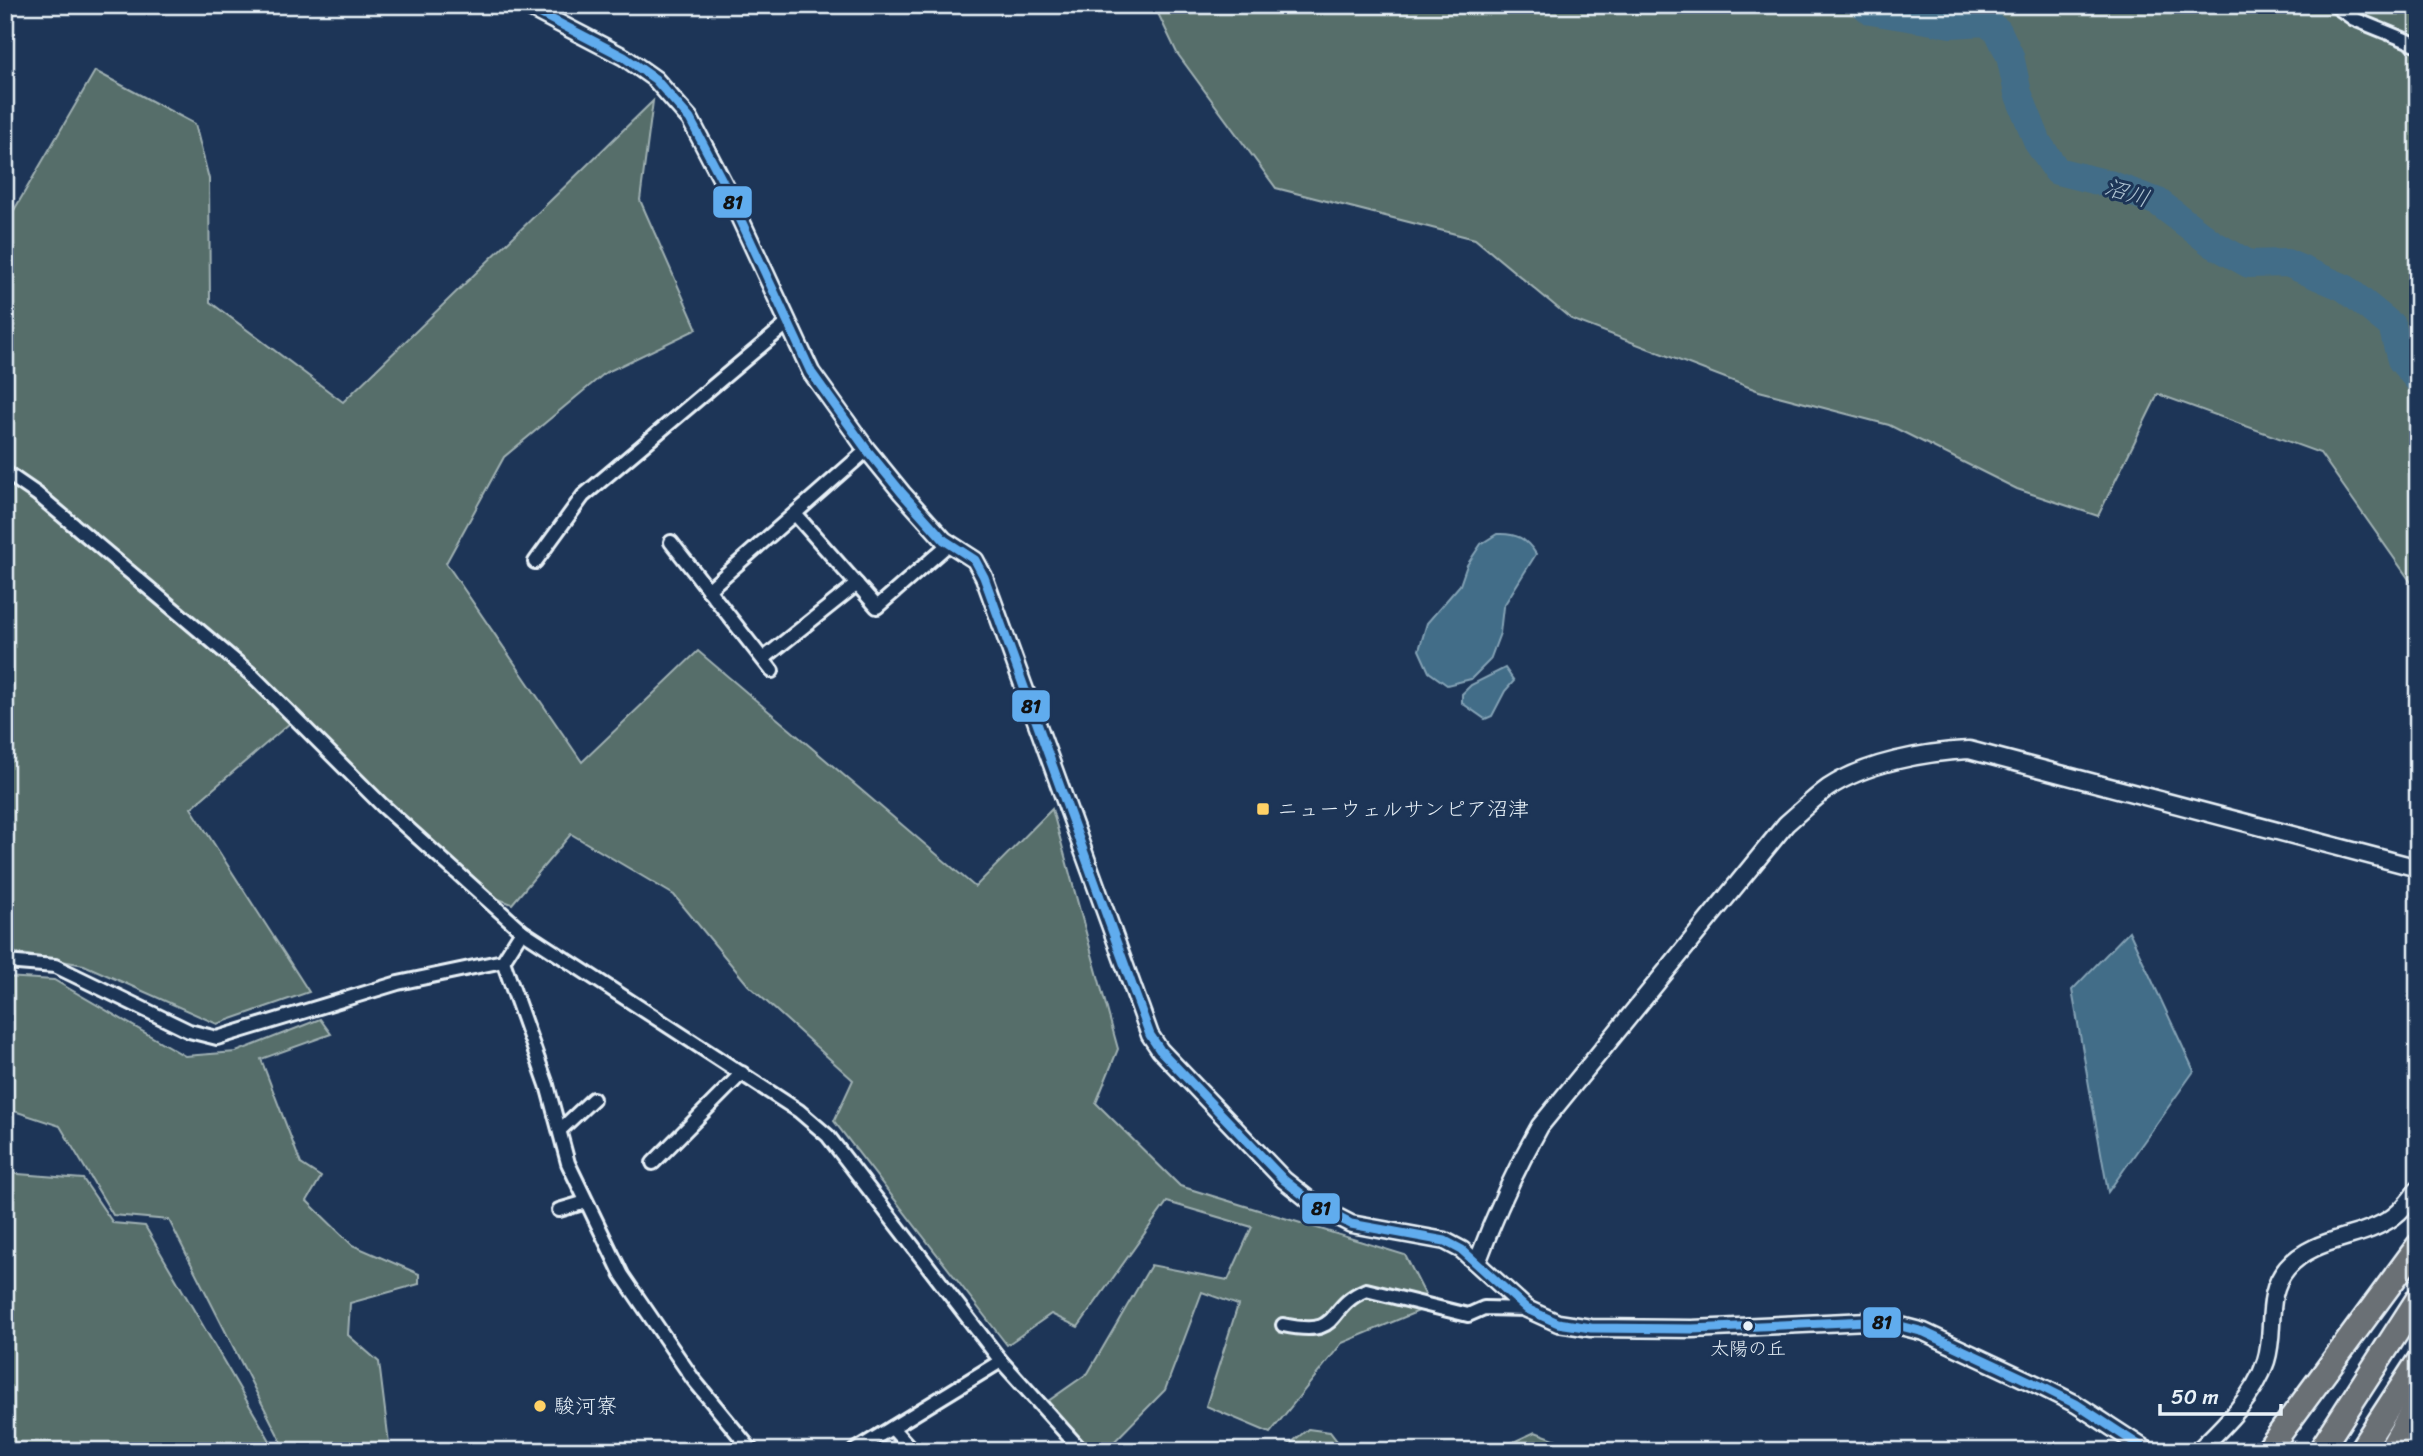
<svg xmlns="http://www.w3.org/2000/svg" width="2423" height="1456" font-family="Sriracha,'Klee One',sans-serif">
<style>
.green{fill:#566e6b;stroke:#9fb0b2;stroke-width:2}
.water{fill:#426d88;stroke:#84a2b5;stroke-width:2}
.lines{fill:none;stroke-linecap:round;stroke-linejoin:round}
.river{stroke:#426d88;stroke-width:28}
.minor-casing{stroke:#e8f1f8;stroke-width:18}
.tertiary-casing{stroke:#e8f1f8;stroke-width:21}
.motorway-casing{stroke:#e8f1f8;stroke-width:28}
.minor{stroke:#1d3557;stroke-width:12}
.tertiary{stroke:#1d3557;stroke-width:16}
.motorway{stroke:#6b6f75;stroke-width:23}
.bus-1-casing{stroke:#1d3557;stroke-width:14}
.bus-1{stroke:#60acee;stroke-width:9}
.poi-dot{fill:#ffd166;stroke:#1d3557;stroke-width:2.5}
.bus-dot{fill:#e8f1f8;stroke:#1d3557;stroke-width:2.5}
.labels{text-anchor:middle;dominant-baseline:central;stroke-width:6;stroke-linejoin:round;paint-order:stroke}
.bus-label{font-size:19px;fill:#e8f1f8;stroke:#1d3557}
.poi-label{font-size:21px;fill:#e8f1f8;stroke:#1d3557;text-anchor:start}
.water-label{font-size:23px;font-style:italic;fill:#aec3d1;stroke:#1d3557}
.line-badge{stroke:#1d3557;stroke-width:2.5}
.pale-badge-label{font-size:19px;text-anchor:middle;font-weight:bold;fill:#111}
</style>
<rect width="100%" height="100%" fill="#1d3557"/>
<filter id="ink" filterUnits="userSpaceOnUse"><feTurbulence type="fractalNoise" baseFrequency=".0143" numOctaves="2"/><feDisplacementMap in="SourceGraphic" scale="14" xChannelSelector="R" yChannelSelector="G"/><feConvolveMatrix kernelMatrix="1 2 1 2 8 2 1 2 1" color-interpolation-filters="sRGB"/></filter>
<g filter="url(#ink)">
<g class="green">
<path d="M1154 5H2418V592L2320 453 2158 394 2098 516 2017 489 1889 425 1759 391 1571 319 1475 239 1276 188 1177 53Z"/>
<path d="M95 71 195 124 209 179 210 302 343 402 653 101 640 200 697 329 605 373 504 457 446 563 582 762 698 651 975 887 1052 809 1118 1049 1096 1103 1180 1186 1405 1255 1431 1306 1342 1343 1270 1433 1206 1406 1238 1305 1202 1292 1165 1390 1105 1451H1089L1044 1404 1088 1373 1151 1265 1228 1280 1252 1227 1167 1202 1078 1327 1051 1314 1007 1345 834 1121 853 1080 748 985 674 895 571 834 512 904 493 897 297 717 191 808 309 992 217 1024 84 965 5 951V215L10 217Z"/>
<path d="M5 977 54 980 185 1056 236 1052 320 1019 331 1034 261 1059 301 1164 321 1177 307 1201 352 1245 419 1274V1284L350 1303 348 1335 379 1362 390 1451H286L169 1220 113 1215 60 1126 5 1108Z"/>
<path d="M5 1173 83 1179 113 1223 145 1226 276 1451H5Z"/>
<path d="M1308 1429 1330 1432 1343 1449 1341 1451H1281Z"/>
<path d="M1535 1432 1574 1446 1579 1451H1494Z"/>
</g>
<g class="water">
<path d="M1497 534C1516 533 1526 538 1536 554L1503 607 1500 633 1490 660 1471 679 1447 685 1429 672 1419 650 1427 623 1460 585 1467 565 1481 544Z"/>
<path d="M1505 668 1514 681 1505 691 1492 716 1485 719 1462 703V694L1471 685Z"/>
<path d="M2129 931 2194 1071 2108 1192 2072 990Z"/>
</g>
<g class="lines">
<path class="river" d="M1864 5 1871 11 1951 24 1985 22 1998 31 2010 56 2018 93 2038 143 2057 171 2109 184 2158 202 2213 244 2249 264 2287 263 2345 288 2392 326 2401 360 2418 380"/>
<defs>
<g id="minor">
<path d="M2334 5 2354 19 2418 45"/>
<path d="M5 472 37 494 252 675 382 805 522 931 799 1111 828 1136 1001 1361 1082 1451"/>
<path d="M795 514 877 607 950 543"/>
<path d="M671 542 772 671"/>
<path d="M535 562 583 496 788 323"/>
<path d="M708 590 867 450"/>
<path d="M763 659 857 584"/>
<path d="M503 961 547 1085 568 1163 622 1275 693 1379 752 1451"/>
<path d="M5 962 55 966 189 1031 217 1038 398 983 503 961 522 931"/>
<path d="M560 1130 593 1099"/>
<path d="M653 1163 742 1073"/>
<path d="M559 1210 586 1202"/>
<path d="M1283 1325C1345 1338 1323 1308 1366 1290L1468 1315 1484 1308 1527 1309"/>
<path d="M892 1428 913 1451"/>
<path d="M854 1451 1001 1361"/>
</g>
<g id="tertiary">
<path d="M524 5 624 57 655 79 690 119 725 186 811 372 867 450 902 493 944 540 975 560 984 577 1150 1035 1160 1050 1284 1180 1318 1207 1351 1224 1445 1241 1462 1250 1527 1309 1558 1323 1591 1328 1692 1329 1868 1321 1893 1324 1924 1332 2044 1388 2076 1404 2148 1451"/>
<path d="M1477 1263C1495 1214 1514 1172 1540 1126L1786 824C1800 812 1813 799 1828 788 1865 763 1925 752 1969 750L2418 868"/>
<path d="M2198 1451C2224 1426 2255 1396 2266 1361 2276 1330 2264 1295 2287 1268 2314 1236 2361 1240 2393 1217 2403 1210 2411 1199 2418 1189"/>
</g>
<g id="motorway">
<path d="M2267 1451 2418 1246"/>
<path d="M2320 1451 2418 1299"/>
<path d="M2360 1451 2418 1362"/>
<path d="M2390 1451 2418 1401"/>
</g>
</defs>
<use href="#minor" class="minor-casing"/>
<use href="#tertiary" class="tertiary-casing"/>
<use href="#motorway" class="motorway-casing"/>
<use href="#minor" class="minor"/>
<use href="#tertiary" class="tertiary"/>
<use href="#motorway" class="motorway"/>
<defs>
<path id="bus-1" d="M524 5 624 57 655 79 690 119 725 186 811 372 867 450 902 493 944 540 975 560 984 577 1150 1035 1160 1050 1284 1180 1318 1207 1351 1224 1445 1241 1462 1250 1527 1309 1558 1323 1591 1328 1692 1329 1868 1321 1893 1324 1924 1332 2044 1388 2076 1404 2148 1451"/>
</defs>
<use href="#bus-1" class="bus-1-casing"/>
<use href="#bus-1" class="bus-1"/>
</g>
</g>
<g class="poi-dot">
<rect x="1256" y="802" width="14" height="14" rx="3.5"/>
<circle cx="540" cy="1406" r="7"/>
</g>
<circle class="bus-dot" cx="1748" cy="1326" r="6"/>
<g class="labels">
<g class="bus-label">
<text x="1748" y="1348">太陽の丘</text>
</g>
<g class="poi-label">
<text x="1277" y="809">ニューウェルサンピア沼津</text>
<text x="554" y="1406">駿河寮</text>
</g>
<g class="water-label">
<text transform="translate(2127 193) rotate(17)">沼川</text>
</g>
</g>
<g class="line-badge">
<rect x="712" y="185" width="41" height="34" rx="7" fill="#60acee"/>
<rect x="1011" y="689" width="40" height="34" rx="7" fill="#60acee"/>
<rect x="1301" y="1192" width="40" height="33" rx="7" fill="#60acee"/>
<rect x="1862" y="1306" width="40" height="33" rx="7" fill="#60acee"/>
</g>
<g class="pale-badge-label">
<text x="733" y="209">81</text>
<text x="1031" y="713">81</text>
<text x="1321" y="1215">81</text>
<text x="1882" y="1329">81</text>
</g>
<rect width="2423" height="1456" fill="none" stroke="#1d3557" stroke-width="28"/>
<rect x="14" y="14" width="2395" height="1428" fill="none" stroke="#e8f1f8" stroke-width="2.5" filter="url(#ink)"/>
<path d="M2160 1404v10h121v-10" fill="none" stroke="#e8f1f8" stroke-width="3.5"/>
<text x="2171" y="1404" font-size="21" fill="#e8f1f8" stroke="#1d3557" stroke-width="5" paint-order="stroke">50 m</text>
</svg>
